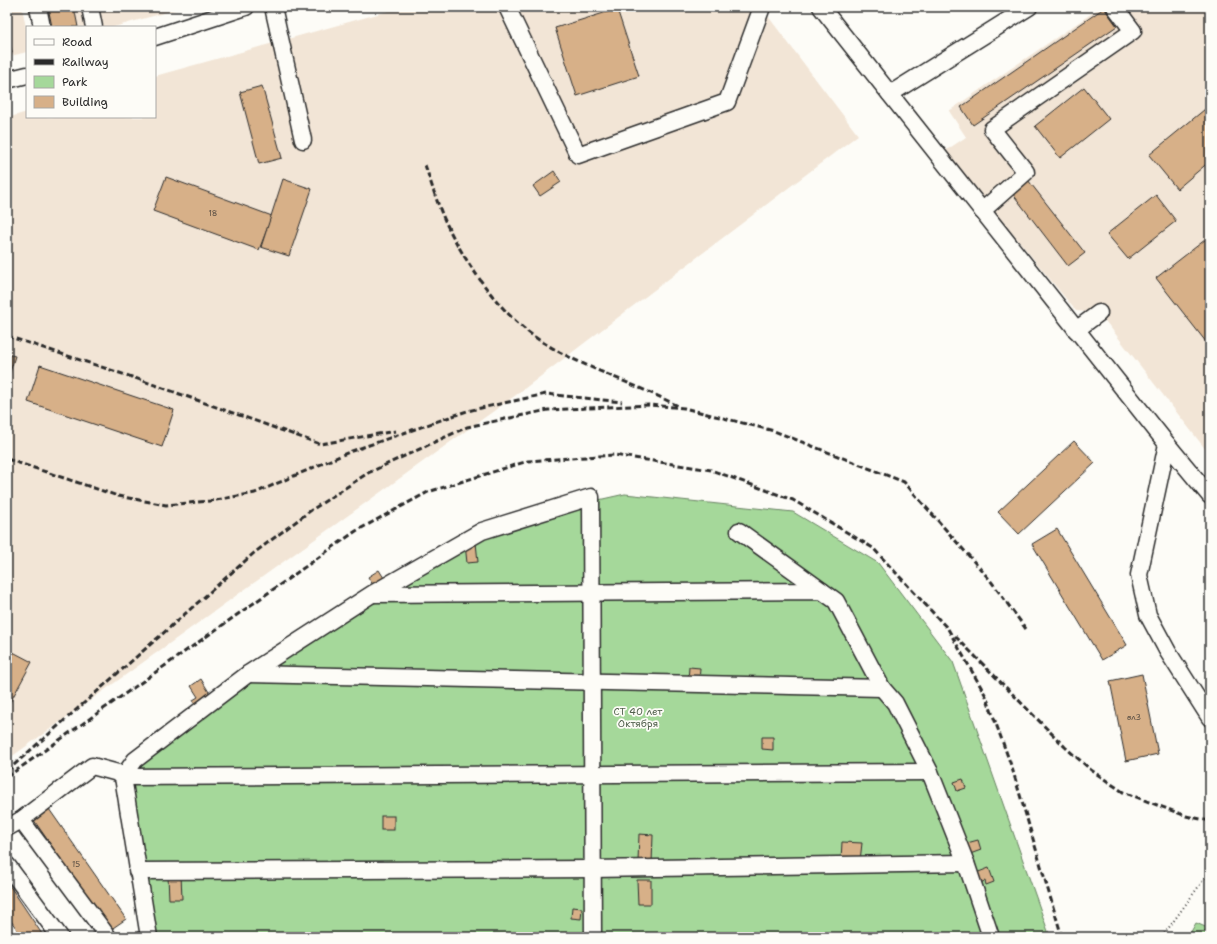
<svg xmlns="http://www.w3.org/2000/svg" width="1217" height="944" font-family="'Shantell Sans',sans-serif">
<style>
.built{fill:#f2e5d6}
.green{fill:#a5d89a;stroke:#688262}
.building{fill:#d7b088;stroke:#2b2b2b}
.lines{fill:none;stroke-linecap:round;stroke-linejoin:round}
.minor-casing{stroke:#2b2b2b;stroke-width:19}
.path{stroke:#2b2b2b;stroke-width:2;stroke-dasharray:1 3;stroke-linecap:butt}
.minor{stroke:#fdfcf7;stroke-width:16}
.rail{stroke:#2b2b2b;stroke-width:3;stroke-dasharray:6 3;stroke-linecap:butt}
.labels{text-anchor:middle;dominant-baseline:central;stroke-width:3.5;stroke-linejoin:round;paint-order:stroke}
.number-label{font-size:8px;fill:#564c42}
.park-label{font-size:10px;fill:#505f4c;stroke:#fdfcf7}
</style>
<rect width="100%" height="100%" fill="#fdfcf7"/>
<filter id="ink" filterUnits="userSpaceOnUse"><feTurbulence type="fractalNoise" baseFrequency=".025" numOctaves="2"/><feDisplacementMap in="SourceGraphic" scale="8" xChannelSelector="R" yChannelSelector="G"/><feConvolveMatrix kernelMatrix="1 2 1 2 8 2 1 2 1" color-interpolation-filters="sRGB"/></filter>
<g filter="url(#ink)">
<g class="built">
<path d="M7 7H22L27 33V52L7 57Z"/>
<path d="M28 7H185L114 27H33Z"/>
<path d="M403 7H761L858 135 516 395 7 760V118L27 112V117H155V76Z"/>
<path d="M1101 7H1210V455L1099 313 1076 311 945 151 966 137 949 111Z"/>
</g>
<g class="green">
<path d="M625 494 793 512 878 563 953 662 1050 937H149L115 768 365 592 483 526Z"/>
<path d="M1196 923 1210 929V937H1188Z"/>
</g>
<g class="building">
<path d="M48 7H74L78 27H52Z"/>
<path d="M1104 8 1117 26 973 125 961 107Z"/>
<path d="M617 9 639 76 577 96 555 28Z"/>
<path d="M7 31 12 53 7 54Z"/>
<path d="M262 86 282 158 259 164 240 92Z"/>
<path d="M1084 87 1109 119 1060 158 1035 126Z"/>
<path d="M1210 105V161L1177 189 1149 155Z"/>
<path d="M554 171 561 182 540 196 533 186Z"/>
<path d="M166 177 272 216 259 250 153 211Z"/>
<path d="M283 179 312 189 289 256 261 247Z"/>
<path d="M1028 180 1085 253 1068 266 1012 193Z"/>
<path d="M1156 195 1176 221 1128 259 1107 234Z"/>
<path d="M1210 236V347L1156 278Z"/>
<path d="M7 354 15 356 7 382Z"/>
<path d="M40 365 174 410 162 447 28 402Z"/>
<path d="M1074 441 1095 463 1019 534 998 512Z"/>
<path d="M1057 529 1127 645 1102 660 1032 544Z"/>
<path d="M476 543 478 562 467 563 465 544Z"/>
<path d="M379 570 384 578 373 585 368 577Z"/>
<path d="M13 652 32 662 8 706 7 663Z"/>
<path d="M689 667 700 668 699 682 688 681Z"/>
<path d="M1142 674 1158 754 1126 761 1110 681Z"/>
<path d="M201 679 212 697 197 707 193 700 198 697 191 686Z"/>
<path d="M762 737H773V750L762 749Z"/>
<path d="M963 779 966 788 957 791 954 782Z"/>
<path d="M49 809 126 919 110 930 33 819Z"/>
<rect x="381" y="816" width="13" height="14"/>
<path d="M639 834 653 835 652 863 638 862Z"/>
<path d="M978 840 981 850 970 854 967 843Z"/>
<path d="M842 842 862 843 860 861 841 860Z"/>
<path d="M989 868 994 882 986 885 985 881 980 883 976 873Z"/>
<path d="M181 875 182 899H169L168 876Z"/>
<path d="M637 880H651V904H638Z"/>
<path d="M7 882 24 907 44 937H22L7 915Z"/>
<path d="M572 907 582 908 581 919 571 918Z"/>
</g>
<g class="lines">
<defs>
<g id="minor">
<path d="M38 7 42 27"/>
<path d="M90 7 94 27"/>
<path d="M273 7 303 140"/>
<path d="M507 7 578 155 727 102 762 7"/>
<path d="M821 7 1167 444 1139 575 1148 615 1168 652 1210 718"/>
<path d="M155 37 246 7"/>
<path d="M7 80 27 75"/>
<path d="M890 94 1029 7"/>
<path d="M982 211 1026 172 992 129 1133 31 1115 7"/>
<path d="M1076 330 1099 313"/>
<path d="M1167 444 1210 496"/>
<path d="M739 531 822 591"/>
<path d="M373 594 822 591 836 601 882 688 895 703 930 772 966 863 991 937"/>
<path d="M248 674 882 688"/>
<path d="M21 820 108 937"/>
<path d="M7 828 21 820 92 766 118 773 123 777 930 772"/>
<path d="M7 865 60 937"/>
<path d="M137 871 592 869 966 863"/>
<path d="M149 937 123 777 135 760 248 674 372 594 482 531 591 497 593 937"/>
</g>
</defs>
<use href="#minor" class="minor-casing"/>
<path class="path" d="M1162 937 1210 871"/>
<use href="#minor" class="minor"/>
<g class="rail">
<path d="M425 165C432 185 438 207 447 225 467 266 505 320 544 343 586 369 634 383 678 406"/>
<path d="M7 336 135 378 320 444 396 431"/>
<path d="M7 459 118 496 166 505 210 501 255 493 349 452 467 411 546 394 622 402"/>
<path d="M955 636 1065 747 1091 770 1123 792 1186 816 1210 821"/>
<path d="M7 771 254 553 310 511 368 473 467 427 548 410 649 405 684 408 774 431 904 482 990 580 1026 629"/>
<path d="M7 777 356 531 428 492 528 461 614 455 711 470 793 500 873 548 948 629 986 696 1012 768 1062 937"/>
</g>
</g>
</g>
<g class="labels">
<g class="number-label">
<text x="213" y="213">18</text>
<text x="1134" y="717">вл3</text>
<text x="76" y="864">15</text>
</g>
<g class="park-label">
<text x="638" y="711">СТ 40 лет<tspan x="638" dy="12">Октября</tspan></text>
</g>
</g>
<rect width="1217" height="944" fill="none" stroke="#fdfcf7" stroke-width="24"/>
<rect x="12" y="12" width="1193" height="920" fill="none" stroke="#2b2b2b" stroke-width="1.5" filter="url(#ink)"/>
<rect x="26" y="26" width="130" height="92" fill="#fdfcf7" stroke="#a9a8a5"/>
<rect x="34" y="39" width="20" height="6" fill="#fdfcf7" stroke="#a9a8a5"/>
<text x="62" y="46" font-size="12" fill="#2b2b2b">Road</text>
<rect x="34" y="59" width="20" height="6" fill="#2b2b2b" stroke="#a9a8a5"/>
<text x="62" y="66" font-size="12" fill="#2b2b2b">Railway</text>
<rect x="34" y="76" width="20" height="12" fill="#a5d89a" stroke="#a9a8a5"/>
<text x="62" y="86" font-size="12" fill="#2b2b2b">Park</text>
<rect x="34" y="96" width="20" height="12" fill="#d7b088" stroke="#a9a8a5"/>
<text x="62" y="106" font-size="12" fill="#2b2b2b">Building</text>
</svg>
